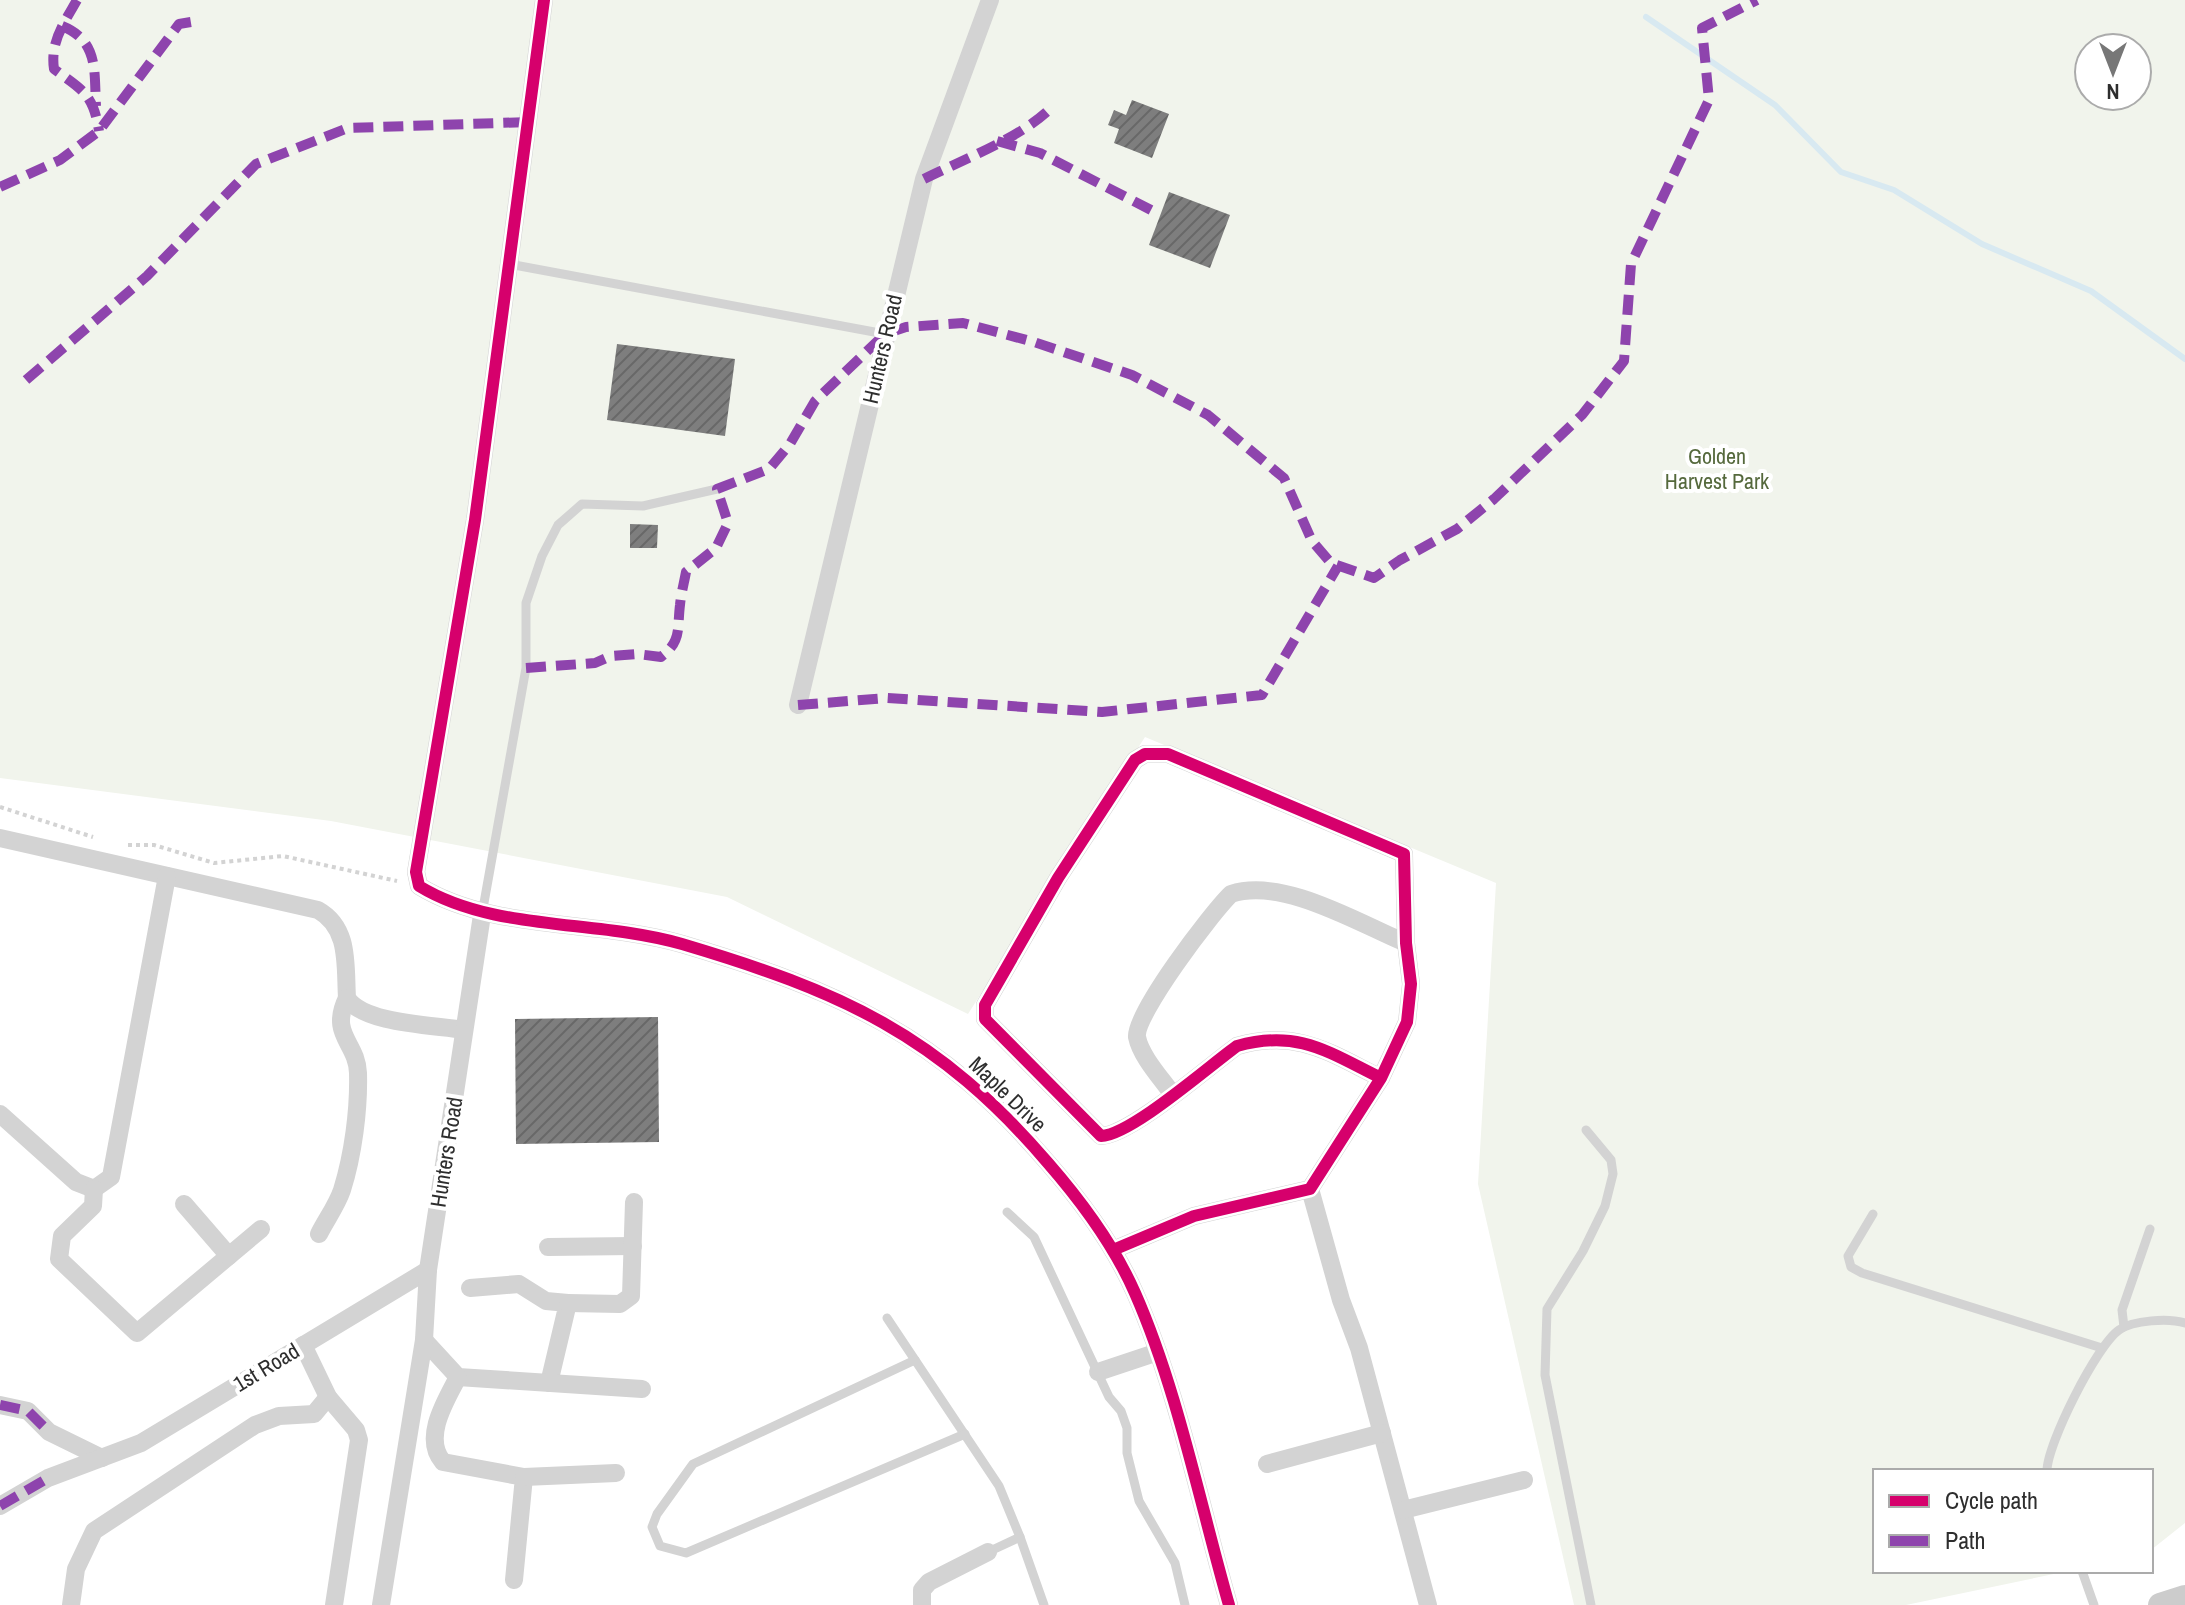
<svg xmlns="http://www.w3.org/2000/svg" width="2185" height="1605" font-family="'Archivo Narrow',sans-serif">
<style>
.park{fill:#f1f4ec;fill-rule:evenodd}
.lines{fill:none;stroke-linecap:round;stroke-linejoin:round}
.stream{stroke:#d8e9f1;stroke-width:6}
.building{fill:url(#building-hatch)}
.path{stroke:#d3d3d3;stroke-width:4;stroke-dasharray:4 4;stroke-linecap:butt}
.lane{stroke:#d3d3d3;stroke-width:9}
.street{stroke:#d3d3d3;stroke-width:18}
.secondary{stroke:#ccc;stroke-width:24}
.quiet{stroke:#8e44ad;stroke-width:10;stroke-dasharray:20 10;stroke-linecap:butt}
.cycleway-casing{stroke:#fff;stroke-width:17}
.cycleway{stroke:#d6006c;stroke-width:12}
.labels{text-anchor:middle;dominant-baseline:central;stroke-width:8;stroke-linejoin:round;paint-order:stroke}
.street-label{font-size:22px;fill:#2e2e2e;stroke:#fff}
.park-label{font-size:22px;fill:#55693c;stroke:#fff}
</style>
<defs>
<pattern id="building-hatch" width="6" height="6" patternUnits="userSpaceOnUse" patternTransform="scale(2)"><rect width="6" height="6" fill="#7e7e7e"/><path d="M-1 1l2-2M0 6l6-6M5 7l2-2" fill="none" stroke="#686868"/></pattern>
</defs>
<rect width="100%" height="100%" fill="#fff"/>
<path class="park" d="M0 0H2185V1523L2151 1550V1471H1875V1571H2068L1906 1605H1574L1478 1184 1496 883 1145 737 968 1014 727 897 331 821 0 778ZM2089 48H2137V96H2089Z"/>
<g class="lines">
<path class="stream" d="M1646 17 1775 105 1841 172 1894 190 1982 244 2091 291 2185 359"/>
</g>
<g class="building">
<path d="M1132 100 1169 114 1152 158 1114 143 1119 129 1108 125 1114 110 1126 115Z"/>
<path d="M1169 192 1230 215 1210 268 1149 245Z"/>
<path d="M617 344 735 359 725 436 607 420Z"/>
<path d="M630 524 658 525 657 548H630Z"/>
<path d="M658 1017 659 1142 516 1144 515 1019Z"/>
</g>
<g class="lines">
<g class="path">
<path d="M0 807 93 837"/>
<path d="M128 845H154L214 863 283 856 397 881"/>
</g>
<g class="lane">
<path d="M509 264 885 334"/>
<path d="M482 914 526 668V603L542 556 558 525 582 504 643 506 717 489"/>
<path d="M1586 1130 1611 1160 1613 1174 1605 1206 1583 1251 1547 1309 1545 1375 1591 1605"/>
<path d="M1007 1212 1034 1237 1109 1397 1121 1411 1127 1428V1453L1139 1501 1175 1563 1185 1605"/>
<path d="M1873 1214 1848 1256 1851 1267 1862 1273 2102 1348"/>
<path d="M887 1318 999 1486 1020 1537"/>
<path d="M2124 1327 2122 1310 2150 1229"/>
<path d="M915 1360 693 1464 657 1514 652 1527 660 1546 686 1553 965 1434"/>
<path d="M2047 1471C2047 1444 2097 1345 2119 1330 2133 1320 2169 1318 2185 1323"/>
<path d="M988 1552 1020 1537 1044 1605"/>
<path d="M2082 1571 2094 1605"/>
</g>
<g class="street">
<path d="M544 0 475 520 416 872 419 886C494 932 595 919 682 944 840 991 938 1034 1048 1163 1082 1202 1114 1245 1135 1293 1177 1388 1200 1504 1229 1605"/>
<path d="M798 705 924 179 990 0"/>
<path d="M0 838 318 910C350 928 345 965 347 998 363 1024 434 1025 464 1030"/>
<path d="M1173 1095C1162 1079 1141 1057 1137 1037 1134 1015 1212 912 1231 894 1283 877 1358 923 1406 943"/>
<path d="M0 1114 76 1182 94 1189 111 1177 167 876"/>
<path d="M94 1189 93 1206 62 1236 59 1259 137 1333 261 1229"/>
<path d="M1310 1189 1341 1300 1359 1348 1428 1605"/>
<path d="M184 1204 229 1256"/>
<path d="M319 1234C326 1220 337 1205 342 1190 353 1155 359 1110 358 1073 357 1042 329 1035 347 998"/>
<path d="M548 1247 633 1246"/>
<path d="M1113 1250 1194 1216 1310 1189 1381 1078 1407 1022 1411 984 1406 943 1404 854 1168 754H1145L1135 760 1058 878 985 1005V1019L1101 1136C1131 1135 1209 1066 1237 1046 1298 1029 1328 1052 1381 1078"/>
<path d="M470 1288 519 1284 546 1301 568 1303 549 1383"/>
<path d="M568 1303 620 1304 631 1296 634 1202"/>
<path d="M424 1340 458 1377 642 1389"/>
<path d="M303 1345 328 1397 356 1430 359 1440 334 1605"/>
<path d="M1098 1372 1158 1352"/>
<path d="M458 1377C446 1400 422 1438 443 1462L524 1477 514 1580"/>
<path d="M0 1405 28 1411 49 1432 102 1458"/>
<path d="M1267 1464 1382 1433"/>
<path d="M524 1477 616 1473"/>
<path d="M0 1506 48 1478 141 1443 428 1270"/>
<path d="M1403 1510 1524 1480"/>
<path d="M71 1605 76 1569 94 1531 255 1425 279 1416 314 1414 328 1397"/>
<path d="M381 1605 424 1340 428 1270 482 915"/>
<path d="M922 1605V1590L929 1582 988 1552"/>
</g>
<path class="secondary" d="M2160 1605 2185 1597"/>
<g class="quiet">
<path d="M77 0C64 23 50 42 54 69 82 90 93 93 99 131"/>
<path d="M62 26C99 41 94 71 96 106"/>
<path d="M997 141 1040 153 1151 210"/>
<path d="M924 179C964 159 1021 138 1052 107"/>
<path d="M0 187 60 160 99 131 179 24 191 22"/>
<path d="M26 380 147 276 256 164 348 128 528 122"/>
<path d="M526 668 595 663 611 656 637 654 661 657C682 641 677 629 680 605 681 594 684 583 686 572L716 548 728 523 717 489 769 469 790 444 815 401 885 334 906 327 963 323 1034 342 1132 375 1208 415 1284 478 1312 541 1331 563 1374 578 1400 560 1457 529 1494 499 1582 415 1624 361 1631 264 1709 100 1702 28 1757 0"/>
<path d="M798 705 887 698 1102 712 1262 695 1338 566"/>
<path d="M0 1405 28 1411 49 1432"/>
<path d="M0 1506 48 1478"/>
</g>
<defs>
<g id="cycleway">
<path d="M544 0 475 520 416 872 419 886C494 932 595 919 682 944 840 991 938 1034 1048 1163 1082 1202 1114 1245 1135 1293 1177 1388 1200 1504 1229 1605"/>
<path d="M1113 1250 1194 1216 1310 1189 1381 1078 1407 1022 1411 984 1406 943 1404 854 1168 754H1145L1135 760 1058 878 985 1005V1019L1101 1136C1131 1135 1209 1066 1237 1046 1298 1029 1328 1052 1381 1078"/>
</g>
</defs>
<use href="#cycleway" class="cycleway-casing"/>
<use href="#cycleway" class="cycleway"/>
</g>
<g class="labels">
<g class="street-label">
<text transform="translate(882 349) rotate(-77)">Hunters Road</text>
<text transform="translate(1008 1094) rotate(44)">Maple Drive</text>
<text transform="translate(446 1152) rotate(-81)">Hunters Road</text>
<text transform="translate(266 1367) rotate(-31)">1st Road</text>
</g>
<g class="park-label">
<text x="1717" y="456">Golden<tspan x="1717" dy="25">Harvest Park</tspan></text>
</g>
</g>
<rect x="1873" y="1469" width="280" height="104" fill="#ffffff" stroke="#ababab" stroke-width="2"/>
<rect x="1889" y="1495" width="40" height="12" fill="#d6006c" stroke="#ababab" stroke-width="2"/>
<text x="1945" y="1509" font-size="24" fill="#2e2e2e">Cycle path</text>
<rect x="1889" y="1535" width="40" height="12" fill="#8e44ad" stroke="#ababab" stroke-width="2"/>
<text x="1945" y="1549" font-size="24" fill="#2e2e2e">Path</text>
<g transform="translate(2113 72) rotate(180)"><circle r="38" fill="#ffffff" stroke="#ababab" stroke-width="2"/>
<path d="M0-6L14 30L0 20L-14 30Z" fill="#777777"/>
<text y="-12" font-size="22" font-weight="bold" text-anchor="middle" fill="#2e2e2e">N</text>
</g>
</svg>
